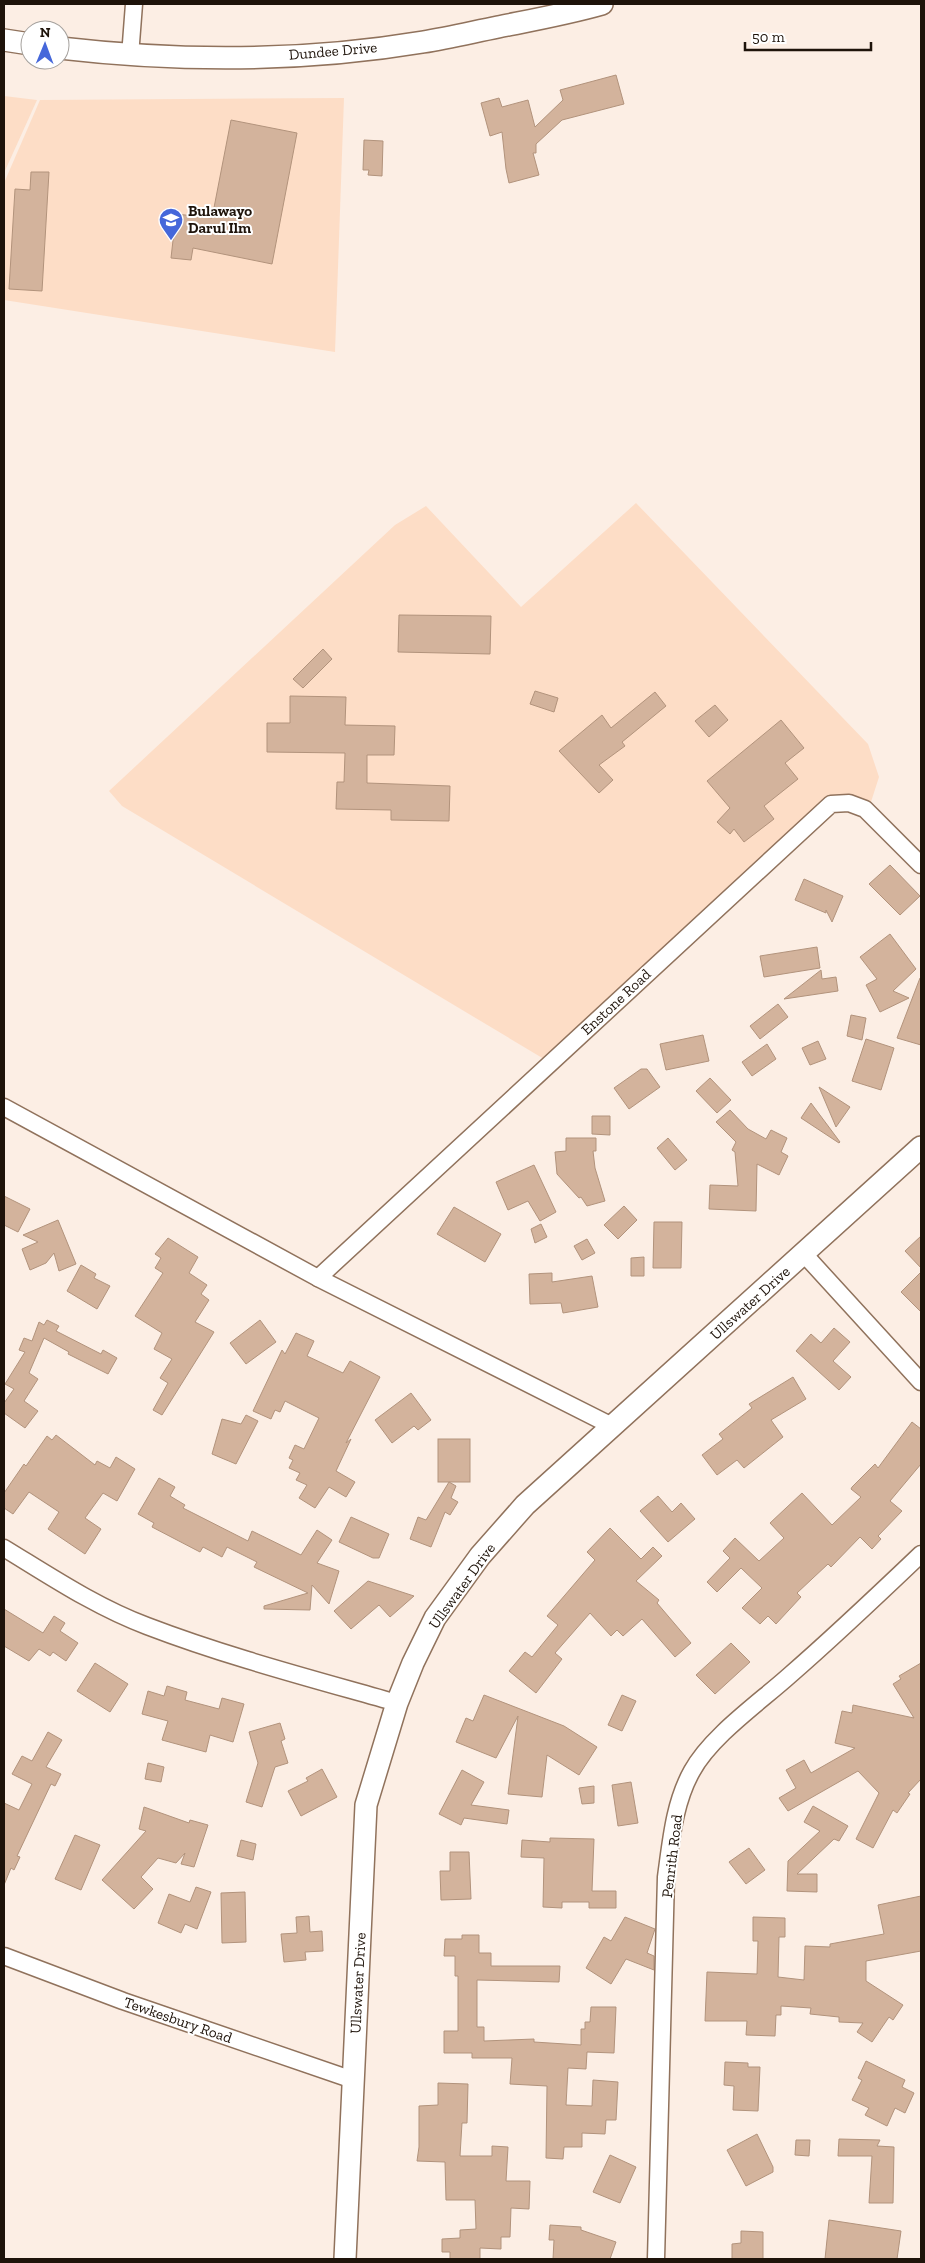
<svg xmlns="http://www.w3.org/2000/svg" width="925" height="2263" font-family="'Zilla Slab',serif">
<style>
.built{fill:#fdddc6}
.building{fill:#d3b39c;stroke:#b2937c}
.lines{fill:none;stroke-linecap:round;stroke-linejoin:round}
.minor-casing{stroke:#90725c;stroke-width:19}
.tertiary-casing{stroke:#90725c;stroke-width:24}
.minor{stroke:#fff;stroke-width:16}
.tertiary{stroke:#fff;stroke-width:21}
.labels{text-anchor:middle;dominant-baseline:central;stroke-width:4;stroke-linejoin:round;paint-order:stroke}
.street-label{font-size:15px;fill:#1e130a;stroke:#fff}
.poi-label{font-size:15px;font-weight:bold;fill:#1e130a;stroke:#fff;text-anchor:start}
</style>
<rect width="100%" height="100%" fill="#fceee4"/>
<g class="built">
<path d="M4 96 37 100 4 173Z"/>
<path d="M344 98 335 352 4 300V183L40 100Z"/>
<path d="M636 503 868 744 879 777 870 805 850 797 544 1059 122 806 109 791 395 525 426 506 521 607Z"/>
</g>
<g class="building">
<path d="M616 75 624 104 562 120 536 144V153H533L539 175 509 183 506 169 502 132 490 136 481 103 499 98 502 107 528 100 535 127 563 100 560 90Z"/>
<path d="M231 120 297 133 272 264 193 248 191 260 171 258 176 214 212 218Z"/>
<path d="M364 140 383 141 382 176 368 175 369 170H363Z"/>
<path d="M31 172H49L42 291 9 289 15 189 30 190Z"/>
<path d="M399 615 491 616 490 654 398 652Z"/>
<path d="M323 649 332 659 303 688 293 679Z"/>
<path d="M535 691 558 698 554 712 530 704Z"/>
<path d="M655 692 666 706 622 742 625 746 599 765 613 780 599 793 559 751 602 715 611 728Z"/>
<path d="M290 696 346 697 345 725 395 726 394 755H367V783L450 786 449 821 391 820V810L336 809 337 782H344L345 753 267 752V723H290Z"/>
<path d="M715 705 728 720 709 737 695 721Z"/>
<path d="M781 720 804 748 785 763 798 779 764 806 774 819 744 842 734 829 730 834 717 822 730 808 707 781Z"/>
<path d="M890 865 920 896 900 915 869 884Z"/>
<path d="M804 879 843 896 832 922 826 910V913L795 900Z"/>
<path d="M890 934 916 969 893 991 909 998 880 1012 866 985 877 979 860 957Z"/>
<path d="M817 947 820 968 764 977 760 956Z"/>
<path d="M821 970 822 979 836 977 838 991 784 999Z"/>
<path d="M920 978H921V1045L897 1038Z"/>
<path d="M778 1004 788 1017 760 1039 750 1026Z"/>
<path d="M851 1015 866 1018 862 1040 847 1036Z"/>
<path d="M703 1035 709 1061 666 1070 660 1044Z"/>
<path d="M866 1039 894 1048 881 1090 852 1081Z"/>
<path d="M818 1041 826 1059 810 1065 802 1048Z"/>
<path d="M767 1044 776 1059 752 1076 742 1062Z"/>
<path d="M641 1069H647L660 1087 629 1109 614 1088Z"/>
<path d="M710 1078 731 1100 717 1113 696 1091Z"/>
<path d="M819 1087 850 1107 836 1127Z"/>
<path d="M811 1103 840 1142 839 1143 801 1118Z"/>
<path d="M730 1110 748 1129 766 1139 771 1130 787 1138 781 1152 788 1156 779 1175 757 1164 756 1211 709 1209 710 1185 738 1186 735 1152 732 1150 736 1142 716 1122Z"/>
<path d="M592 1116H610V1135L592 1134Z"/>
<path d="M566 1138H596V1151H593L595 1168 605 1201 587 1206 581 1197 579 1198 557 1174 555 1152 566 1151Z"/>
<path d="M668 1138 687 1160 675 1170 657 1148Z"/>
<path d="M534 1165 556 1212 540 1221 528 1201 508 1210 496 1182Z"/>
<path d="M4 1196 30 1209 18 1232 4 1225Z"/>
<path d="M624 1206 637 1220 618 1239 604 1225Z"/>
<path d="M454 1207 501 1234 485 1262 437 1234Z"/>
<path d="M58 1220 76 1264 59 1271 54 1253 46 1263 30 1270 22 1249 38 1242 23 1235Z"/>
<path d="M654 1222H682L681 1268H653Z"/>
<path d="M541 1224 547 1237 535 1243 531 1229Z"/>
<path d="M921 1236V1268L905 1251Z"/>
<path d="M168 1238 198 1257 189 1273 207 1285 201 1294 209 1300 195 1322 214 1332 162 1415 153 1410 168 1383 160 1378 172 1359 154 1349 162 1333 135 1316 163 1273 155 1268 161 1258 155 1254Z"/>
<path d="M587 1239 595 1253 582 1260 574 1246Z"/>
<path d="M644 1257V1276H631V1258Z"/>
<path d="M81 1265 96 1274 94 1278 110 1286 97 1309 67 1291Z"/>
<path d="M921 1272V1312L901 1292Z"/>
<path d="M552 1273V1282L592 1276 598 1307 563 1313 561 1303 530 1304 529 1274Z"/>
<path d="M47 1320 59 1326 56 1331 101 1354 103 1350 117 1358 108 1374 68 1354 69 1352 44 1338 29 1373 38 1379 24 1401 38 1411 25 1428 4 1413V1403L14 1389 5 1384 25 1352 19 1350 24 1338 32 1341 39 1322 44 1325Z"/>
<path d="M260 1320 276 1342 246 1364 230 1343Z"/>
<path d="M834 1328 850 1342 833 1361 851 1377 839 1390 796 1351 811 1334 821 1343Z"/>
<path d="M296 1333 314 1341 307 1356 343 1373 350 1361 380 1377 346 1443 351 1439 336 1471 355 1482 346 1497 329 1487 315 1508 299 1498 307 1485 296 1480 300 1473 289 1468 293 1460 289 1458 295 1445 304 1449 319 1418 285 1401 280 1412 275 1410 271 1419 253 1411 282 1350 285 1354Z"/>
<path d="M793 1377 806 1399 771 1420 783 1437 744 1468 737 1460 717 1475 702 1455 723 1439 719 1434 752 1408 749 1404Z"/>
<path d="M411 1393 431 1420 418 1430 414 1426 392 1443 375 1420Z"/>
<path d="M246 1415 258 1421 236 1464 212 1454 222 1419 241 1424Z"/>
<path d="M912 1422 921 1429V1464L890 1501 902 1511 878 1536 881 1539 872 1549 860 1537 831 1567 828 1564 797 1593 801 1597 776 1624 768 1616 760 1624 742 1608 762 1588 741 1568 717 1592 707 1582 730 1558 723 1551 735 1538 759 1561 784 1538 770 1523 802 1493 832 1525 861 1497 851 1489 852 1487 875 1464 878 1468Z"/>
<path d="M56 1435 95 1465 97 1461 110 1468 116 1457 135 1469 117 1501 103 1493 85 1518 101 1529 85 1554 48 1529 59 1512 29 1492 13 1514 4 1508V1493L24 1464 26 1466 47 1436 52 1440Z"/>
<rect x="438" y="1439" width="32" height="43"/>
<path d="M159 1478 175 1487 170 1496 185 1505 183 1508 248 1541 252 1531 301 1555 317 1530 332 1540 317 1563 339 1571 329 1604 312 1585 310 1610 264 1609V1606L308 1593 254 1567 257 1562 227 1547 222 1557 203 1547 200 1552 152 1527 154 1523 138 1514Z"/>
<path d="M449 1482 456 1486 451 1498 458 1502 450 1515 445 1512 431 1547 410 1539 418 1517 426 1520Z"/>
<path d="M658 1496 672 1512 681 1503 695 1519 668 1542 640 1511Z"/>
<path d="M351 1517 389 1534 379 1558H373L339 1542Z"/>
<path d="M610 1528 641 1559 653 1547 662 1556 636 1581 659 1600 657 1603 691 1643 675 1657 642 1619 623 1636 617 1630 611 1636 590 1613 555 1653 562 1659 536 1693 509 1671 525 1652 532 1657 558 1625 547 1616 595 1560 587 1552Z"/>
<path d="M368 1581 414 1596 390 1617 379 1605 351 1629 334 1611Z"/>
<path d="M4 1609 43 1633 54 1616 65 1623 60 1631 78 1643 66 1661 53 1652 50 1656 39 1649 29 1661 4 1646Z"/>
<path d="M731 1643 750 1662 715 1694 696 1675Z"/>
<path d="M95 1663 128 1684 110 1712 77 1691Z"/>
<path d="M921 1663V1779L908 1793 910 1794 897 1813 893 1810 873 1848 856 1839 879 1793 858 1771 788 1811 779 1798 796 1788 786 1770 804 1760 811 1773 855 1748 835 1743 842 1711 852 1713 853 1705 914 1718 893 1684 901 1679 899 1676Z"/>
<path d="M167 1686 187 1692 185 1700 219 1709 222 1698 244 1704 233 1742 210 1735 206 1752 162 1740 168 1721 142 1714 148 1691 164 1696Z"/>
<path d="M484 1695 564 1726 597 1747 579 1775 547 1755 542 1797 508 1794 518 1716 496 1758 456 1742 466 1718 473 1721Z"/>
<path d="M622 1695 636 1701 622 1731 608 1725Z"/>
<path d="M280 1723 285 1739 281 1741 288 1763 275 1767 262 1807 246 1802 258 1763 249 1732Z"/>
<path d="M48 1732 62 1740 46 1767 61 1774 55 1786 51 1784 17 1856 20 1857 14 1870 11 1868 4 1885V1803L19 1810 32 1784 12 1774 22 1756 32 1761Z"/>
<path d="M148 1763 164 1767 161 1782 145 1779Z"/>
<path d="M322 1769 337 1797 301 1816 288 1791 308 1781 306 1778Z"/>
<path d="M462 1770 484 1782 471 1805 509 1810 507 1824 464 1818 461 1825 439 1814Z"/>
<path d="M631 1782 638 1823 618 1826 612 1785Z"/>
<path d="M594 1786V1803L582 1804 579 1788Z"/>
<path d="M813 1806 848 1826 839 1841 834 1839 797 1874H817V1892L787 1891 788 1861 820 1831 804 1822Z"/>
<path d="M144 1807 189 1823 190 1820 208 1825 194 1867 181 1864 185 1853 176 1863 158 1858 141 1877 153 1889 134 1909 102 1880 146 1831 139 1829Z"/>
<path d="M75 1835 100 1845 81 1890 55 1879Z"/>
<path d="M550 1838 594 1839 592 1891H616V1908H589V1902H562V1908L543 1907 544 1858 521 1857 522 1840 550 1842Z"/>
<path d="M241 1840 256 1844 253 1860 237 1856Z"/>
<path d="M749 1848 765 1870 746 1884 729 1862Z"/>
<path d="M450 1852H469L471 1899 441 1900 440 1871H450Z"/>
<path d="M196 1887 211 1892 197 1929 185 1924 181 1933 158 1923 169 1894 190 1902Z"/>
<path d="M245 1892 246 1942 222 1943 221 1893Z"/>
<path d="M921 1896V1951L866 1961V1981L903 2005 893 2020 889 2017 872 2042 857 2032 863 2023 839 2022V2017L810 2014 811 2008 781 2006V2015H776L775 2036 746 2035 747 2021H705L707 1972 757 1974 758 1941H753V1917L785 1918V1937H779L778 1977 804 1980 805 1946 830 1947V1944L884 1934 878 1905Z"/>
<path d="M309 1916 310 1932 322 1931 323 1951 305 1952 306 1960 284 1962 281 1934 297 1933 296 1917Z"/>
<path d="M625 1917 655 1929 647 1953 654 1956V1970L626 1959 611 1984 586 1968 604 1937 611 1941Z"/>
<path d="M462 1935H479V1953H491V1966H560L559 1982 477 1980V2027H484V2041L534 2039V2042L581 2045V2029H585V2022H590L591 2007H616L614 2053 587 2052 586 2069 568 2068 566 2105 592 2106 593 2080 618 2082 616 2120H606L605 2134 582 2133V2147H564L563 2159 546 2158 547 2086 510 2084 512 2058H472V2053H444V2031H458V1976H455V1956H444L445 1939H462Z"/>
<path d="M866 2061 905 2080 902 2087 914 2093 905 2113 895 2108 887 2126 865 2115 869 2108 852 2100 862 2080 858 2078Z"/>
<path d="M725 2062 748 2063V2067H760L758 2111 733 2110 734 2086 724 2085Z"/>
<path d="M438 2083 468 2084 467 2123H462L460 2156H492V2146L508 2147 506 2181H530L529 2209 511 2208 510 2237H501V2249L480 2248V2259H450V2252H442V2239L460 2238V2230L476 2229 475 2200H446L445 2162 417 2161 419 2147V2106L438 2105Z"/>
<path d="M757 2134 773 2167V2172L746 2186 727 2150Z"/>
<path d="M839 2139 880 2140 877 2146 894 2147 893 2203H869L872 2156H838Z"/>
<path d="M796 2140H810L809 2156 795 2155Z"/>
<path d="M610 2155 636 2167 620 2203 593 2192Z"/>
<path d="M829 2220 901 2231 897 2259H825Z"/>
<path d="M550 2225 581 2227V2230L616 2242 610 2259H553L554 2240H549Z"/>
<path d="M741 2231 763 2232V2259H732V2244L741 2243Z"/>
</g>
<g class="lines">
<defs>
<g id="minor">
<path d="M130 56 134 4"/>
<path d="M4 1107 318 1278 614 1427"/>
<path d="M804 1254 921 1382"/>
<path d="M318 1278 831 804 849 803 865 809 921 865"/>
<path d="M4 1548C50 1576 96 1607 147 1626 228 1657 313 1679 397 1703"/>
<path d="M4 1956 123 2001 353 2080"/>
<path d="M656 2259 666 1877C671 1841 674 1803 692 1771 711 1736 760 1702 790 1675 835 1636 878 1595 921 1554"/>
</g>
<g id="tertiary">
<path d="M4 40 30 44"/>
<path d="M60 48C181 62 303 62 423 42 448 38 473 32 498 27 533 20 567 14 602 4"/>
<path d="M345 2259 366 1805 397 1703 413 1663 435 1618 480 1556 525 1505 921 1147"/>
</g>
</defs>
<use href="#minor" class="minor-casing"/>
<use href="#tertiary" class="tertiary-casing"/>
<use href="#minor" class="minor"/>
<use href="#tertiary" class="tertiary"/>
</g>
<defs>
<symbol id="school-pin" viewBox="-11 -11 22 30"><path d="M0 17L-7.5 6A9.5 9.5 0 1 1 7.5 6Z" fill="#4567da" stroke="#fff"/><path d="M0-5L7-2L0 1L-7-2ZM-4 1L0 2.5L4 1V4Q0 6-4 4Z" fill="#fff"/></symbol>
</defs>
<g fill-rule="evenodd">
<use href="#school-pin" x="157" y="206" width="28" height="38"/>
</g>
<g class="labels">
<g class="street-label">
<text transform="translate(333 51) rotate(-5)">Dundee Drive</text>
<text transform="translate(616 1002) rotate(-43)">Enstone Road</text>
<text transform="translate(750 1303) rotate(-42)">Ullswater Drive</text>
<text transform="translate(462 1586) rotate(-54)">Ullswater Drive</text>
<text transform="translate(672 1856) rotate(-83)">Penrith Road</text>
<text transform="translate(358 1983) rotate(-87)">Ullswater Drive</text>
<text transform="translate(178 2020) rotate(19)">Tewkesbury Road</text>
</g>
<g class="poi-label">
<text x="188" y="211">Bulawayo<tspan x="188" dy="17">Darul Ilm</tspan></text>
</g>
</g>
<rect width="925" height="2263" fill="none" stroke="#1e130a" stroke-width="10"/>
<g transform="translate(45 45) rotate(1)"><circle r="24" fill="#ffffff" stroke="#a5a19d"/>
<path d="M0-4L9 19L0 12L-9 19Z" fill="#4567da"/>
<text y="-8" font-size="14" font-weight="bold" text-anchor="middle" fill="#1e130a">N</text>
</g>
<path d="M745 42v8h126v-8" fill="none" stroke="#1e130a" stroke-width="2.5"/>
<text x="752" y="42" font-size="15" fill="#1e130a" stroke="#ffffff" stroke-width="4" paint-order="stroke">50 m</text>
</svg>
